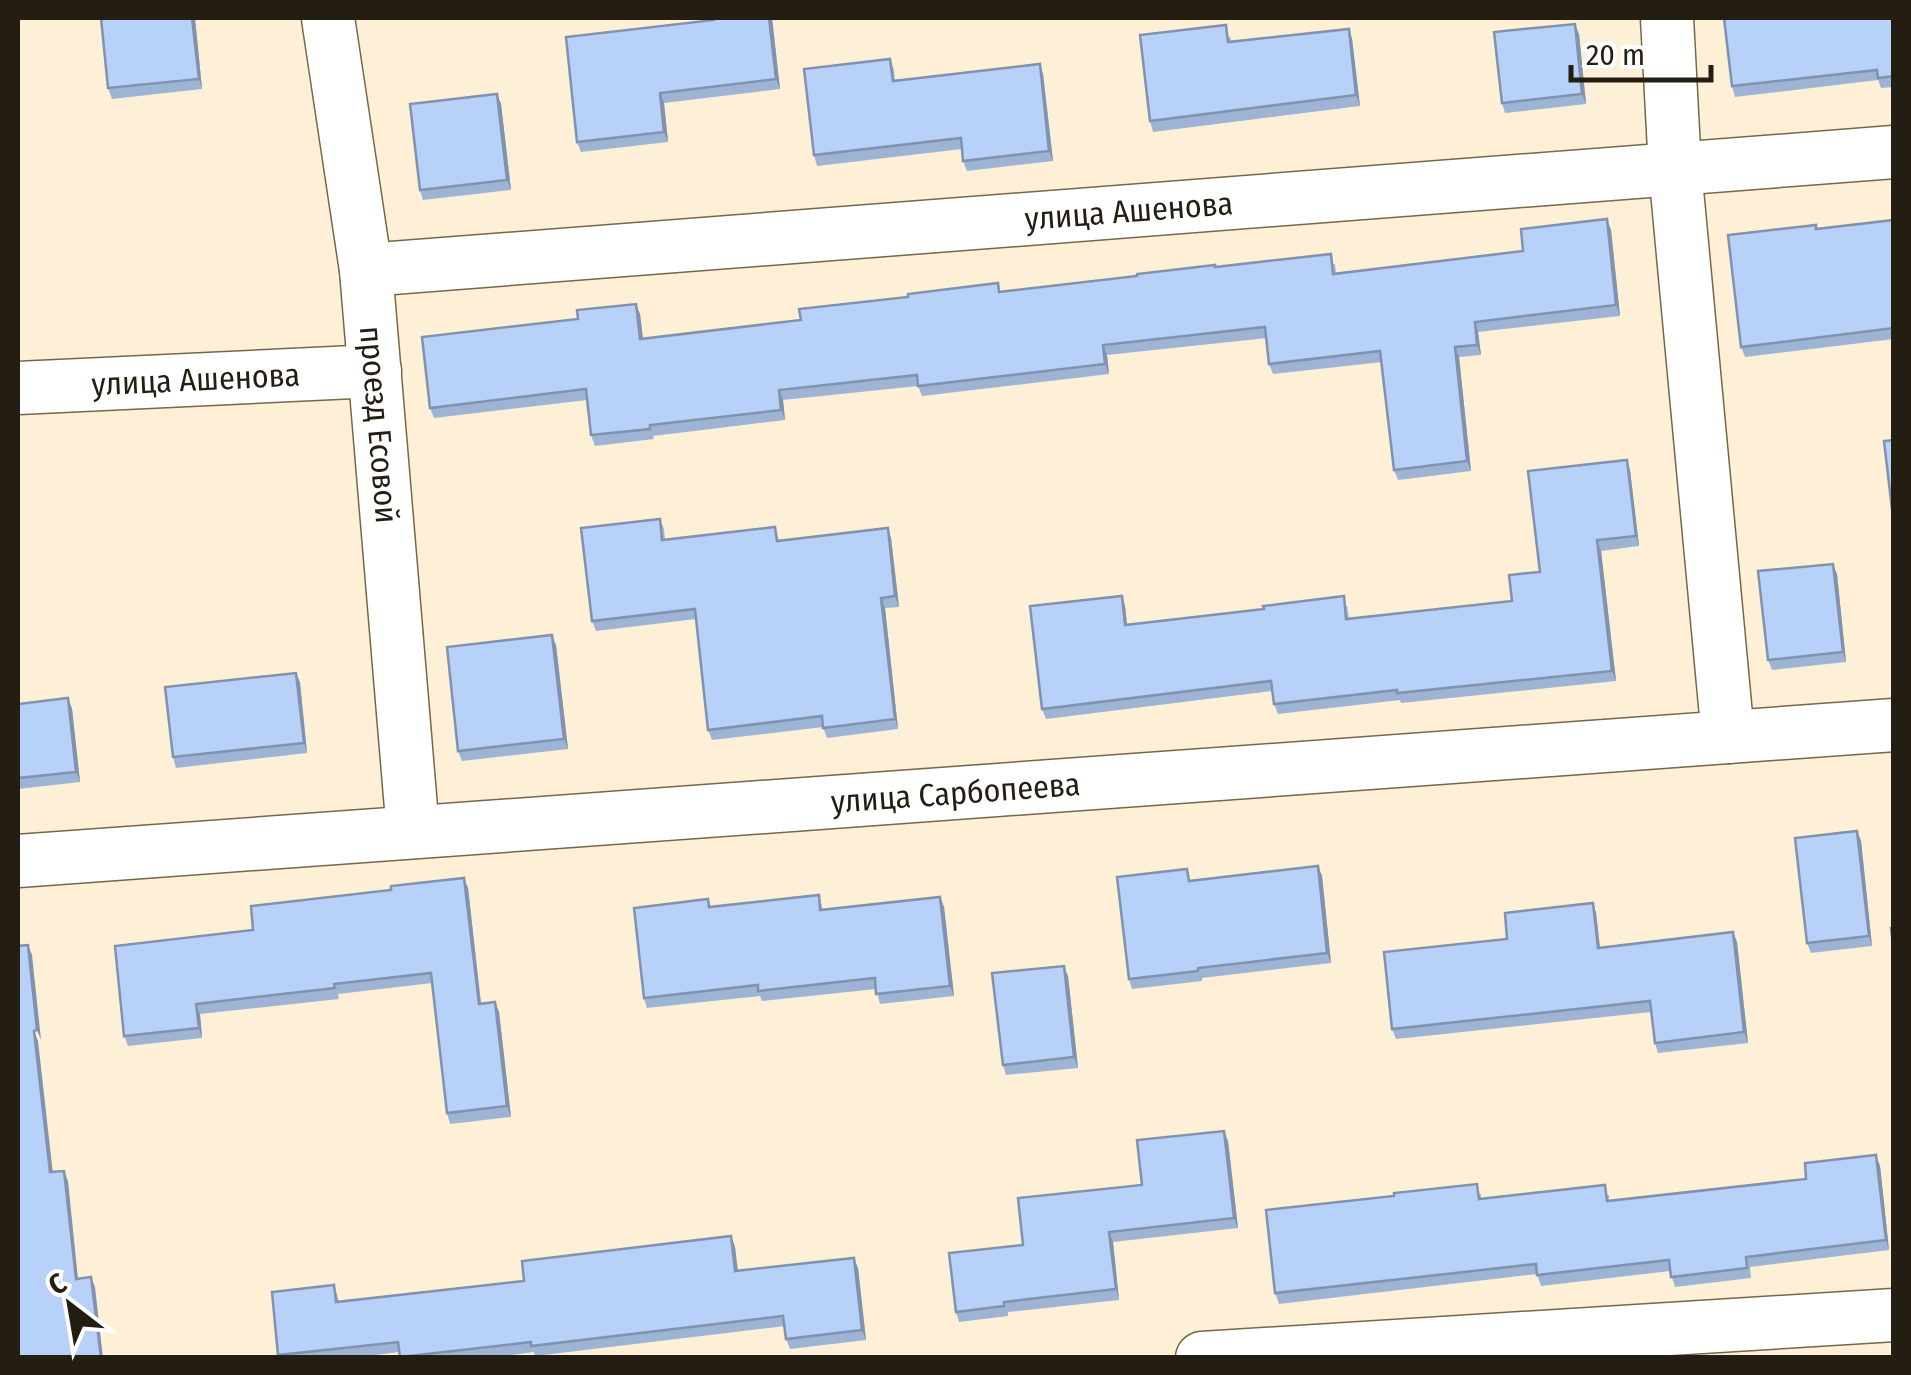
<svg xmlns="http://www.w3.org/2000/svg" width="1911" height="1375" font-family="'Fira Sans Condensed',sans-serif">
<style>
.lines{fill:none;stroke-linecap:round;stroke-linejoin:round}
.minor-casing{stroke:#76674b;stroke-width:55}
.minor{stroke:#fff;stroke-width:52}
.wall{fill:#9eb4d5}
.shaded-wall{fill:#8192ae}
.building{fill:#b8d1f8;stroke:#8192ae;stroke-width:2.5}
.labels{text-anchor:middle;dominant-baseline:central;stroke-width:9;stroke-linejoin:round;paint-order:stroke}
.street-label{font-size:32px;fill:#231d12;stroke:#fff}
</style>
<rect width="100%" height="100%" fill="#fef0d7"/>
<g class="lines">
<defs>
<g id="minor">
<path id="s1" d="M328 18 366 270 413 832"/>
<path d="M1667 18 1675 169 1728 737"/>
<path id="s2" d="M366 270 1894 152"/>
<path id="s3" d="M18 388 375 371"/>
<path id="s4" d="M18 861 1894 725"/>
<path d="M1202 1358 1894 1315"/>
</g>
</defs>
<use href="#minor" class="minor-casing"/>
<use href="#minor" class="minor"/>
</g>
<g class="wall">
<path d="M101 18H195L202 89 112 99 108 88Z"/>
<path d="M772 18 780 89 664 103 668 142 581 152 577 142Z"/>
<path d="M1894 18V87L1881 88 1878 80 1735 97 1732 86Z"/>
<path d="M1349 29 1352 39 1360 106 1153 132 1150 121 1230 36 1231 42Z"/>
<path d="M1579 34 1586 104 1505 113 1502 103Z"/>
<path d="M890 59 894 70 895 81 1043 74 1053 161 967 171 963 161 962 149 817 166 814 155Z"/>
<path d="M497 94 501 104 511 190 423 200 420 190Z"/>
<path d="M1894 220V339L1745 357 1741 347 1817 229Z"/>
<path d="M1611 230 1620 316 1478 332 1481 355 1459 357 1471 471 1398 480 1394 470 1382 362 1273 374 1269 364 1267 338 1107 355 1109 374 922 396 918 386 783 400 785 420 653 436 654 439 595 446 591 435 587 400 434 418 430 408 640 314 643 338 801 320 1001 291 1215 267 1335 264 1336 273 1523 251Z"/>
<path d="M1630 470 1639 546 1601 551 1616 681 1401 703 1400 700 1278 714 1274 704 1272 691 1046 719 1042 709 1122 596 1125 606 1127 624 1347 606 1349 619 1512 601Z"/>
<path d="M660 519 664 529 665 540 775 527 779 541 888 528 891 538 899 607 885 608 898 729 827 738 823 727 712 740 708 730 696 619 596 631 592 621Z"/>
<path d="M1837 574 1846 662 1772 670 1768 660Z"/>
<path d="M556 645 568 749 462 761 458 751Z"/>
<path d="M296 673 300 683 307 753 176 768 173 757Z"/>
<path d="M68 698 72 709 80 782 18 789V704Z"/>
<path d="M1857 831 1861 841 1872 946 1811 953 1807 943Z"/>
<path d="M1318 866 1322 876 1331 963 1202 978V981L1132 989 1129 979 1191 881Z"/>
<path d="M468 888 481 1003 495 1002 499 1012 511 1117 450 1124 447 1113 432 983 338 994 339 999 200 1014 202 1038 128 1046 124 1036 253 930Z"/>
<path d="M819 895 823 910 940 897 944 907 954 996 880 1004 876 989 762 1001 760 996 647 1008 644 998 708 899 711 907Z"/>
<path d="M1593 903 1596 913 1600 947 1733 932 1737 942 1748 1043 1658 1053 1655 1043 1651 1012 1396 1039 1392 1029 1507 939Z"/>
<path d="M1068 976 1078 1068 1006 1075 1003 1065Z"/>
<path d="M1228 1141 1238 1228 1113 1242 1119 1300 1008 1312V1316L959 1322 956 1312 1023 1245Z"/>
<path d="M1880 1166 1889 1250 1750 1267 1751 1278 1675 1287 1670 1271 1541 1286 1537 1274 1279 1304 1275 1293 1481 1194V1199L1609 1195V1201L1806 1179Z"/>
<path d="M731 1236 735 1247 738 1271 858 1268 866 1340 790 1349 786 1339 785 1326 535 1356 534 1352 490 1358H400L399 1352 352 1358H279L278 1355 334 1285 339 1301 524 1281Z"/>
</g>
<g class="shaded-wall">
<path d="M192 18H195L202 89 199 79Z"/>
<path d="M769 18H772L780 89 776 79Z"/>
<path d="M1575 24 1579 34 1586 104 1582 94Z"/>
<path d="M1349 29 1352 39 1360 106 1356 95Z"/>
<path d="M1040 64 1043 74 1053 161 1049 151Z"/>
<path d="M660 93 664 103 668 142 664 132Z"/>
<path d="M497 94 501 104 511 190 507 180Z"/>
<path d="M1607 219 1611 230 1620 316 1616 305Z"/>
<path d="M636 304 640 314 644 349 640 339Z"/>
<path d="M1475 322 1478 332 1481 355 1477 345Z"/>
<path d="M1103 345 1107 355 1109 374 1105 364Z"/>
<path d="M1455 347 1459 357 1471 471 1467 461Z"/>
<path d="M779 390 783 400 785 420 781 410Z"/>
<path d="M1627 460 1630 470 1639 546 1636 536Z"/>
<path d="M888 528 891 538 899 607 895 596Z"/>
<path d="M1597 540 1601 551 1616 681 1612 671Z"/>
<path d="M1833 564 1837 574 1846 662 1843 652Z"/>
<path d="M1122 596 1125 606 1128 635 1125 625Z"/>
<path d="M881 598 885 608 898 729 895 719Z"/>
<path d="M552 635 556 645 568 749 564 739Z"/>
<path d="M296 673 300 683 307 753 304 743Z"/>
<path d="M68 698 72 709 80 782 76 772Z"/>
<path d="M1857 831 1861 841 1872 946 1869 936Z"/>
<path d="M1318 866 1322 876 1331 963 1327 953Z"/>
<path d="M464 878 468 888 482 1014 479 1004Z"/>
<path d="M940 897 944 907 954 996 950 986Z"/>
<path d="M1593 903 1596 913 1601 958 1598 948Z"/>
<path d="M1733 932 1737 942 1748 1043 1744 1032Z"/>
<path d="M28 945 32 955 41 1040 37 1030Z"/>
<path d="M1064 966 1068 976 1078 1068 1074 1057Z"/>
<path d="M495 1002 499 1012 511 1117 507 1106Z"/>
<path d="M196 1004 200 1014 202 1038 199 1028Z"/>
<path d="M34 1031 38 1041 54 1183 50 1172Z"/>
<path d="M1224 1131 1228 1141 1238 1228 1234 1218Z"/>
<path d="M1876 1155 1880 1166 1889 1250 1886 1240Z"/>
<path d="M64 1171 68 1181 79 1289 76 1279Z"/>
<path d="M1109 1232 1113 1242 1119 1300 1116 1289Z"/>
<path d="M731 1236 735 1247 739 1282 735 1271Z"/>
<path d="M854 1258 858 1268 866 1340 862 1330Z"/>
<path d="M91 1277 95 1287 103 1358H101Z"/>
</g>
<g class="building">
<path d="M101 18H192L199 79 108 88Z"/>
<path d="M714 18H769L776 79 660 93 664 132 577 142 566 37 714 20Z"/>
<path d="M1724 18H1894V76L1878 78 1877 70 1732 86Z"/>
<path d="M1575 24 1582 94 1502 103 1494 32Z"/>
<path d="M1226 25 1228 42 1349 29 1356 95 1150 121 1140 35Z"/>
<path d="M890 59 893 81 1040 64 1049 151 963 161 961 138 814 155 804 69Z"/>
<path d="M497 94 507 180 420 190 410 104Z"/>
<path d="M1607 219 1616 305 1475 322 1477 345 1455 347 1467 461 1394 470 1380 351 1269 364 1265 327 1103 345 1105 364 918 386 917 375 779 390 781 410 650 425V429L591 435 586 389 430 408 422 337 578 319 577 310 636 304 640 339 801 320 799 309 908 297V294L998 283 999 292 1137 276V274L1215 265V267L1331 254 1333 274 1523 251 1521 229Z"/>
<path d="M1894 220V328L1741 347 1728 235 1816 225V229Z"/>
<path d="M1894 440V526L1884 441Z"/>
<path d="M1627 460 1636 536 1597 540 1612 671 1397 693V690L1274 704 1271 681 1042 709 1030 606 1122 596 1125 625 1264 609 1263 606 1344 596 1346 619 1512 601 1509 575 1540 572 1528 471Z"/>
<path d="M660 519 662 540 775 527 777 541 888 528 895 596 881 598 895 719 823 728 822 716 708 730 695 609 592 621 581 528Z"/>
<path d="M1833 564 1843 652 1768 660 1758 571Z"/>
<path d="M552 635 564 739 458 751 447 647Z"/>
<path d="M296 673 304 743 173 757 165 687Z"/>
<path d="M68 698 76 772 18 778V704Z"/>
<path d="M1857 831 1869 936 1807 943 1795 838Z"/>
<path d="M1318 866 1327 953 1198 968V971L1129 979 1117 877 1187 869 1189 881Z"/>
<path d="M464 878 479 1004 495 1002 507 1106 447 1113 431 973 334 984 335 988 196 1004 199 1028 124 1036 115 946 253 930 251 906 391 890V886Z"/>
<path d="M819 895 820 910 940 897 950 986 876 994 875 978 758 991V985L644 998 634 908 708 899 709 907Z"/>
<path d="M1593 903 1598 948 1733 932 1744 1032 1655 1043 1650 1001 1392 1029 1384 952 1507 939 1505 913Z"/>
<path d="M1891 928H1894V953Z"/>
<path d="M28 945 37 1030 34 1031 50 1172 64 1171 76 1279 91 1277 101 1358H18V946Z"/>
<path d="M1064 966 1074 1057 1003 1065 992 973Z"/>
<path d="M1224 1131 1234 1218 1109 1232 1116 1289 1004 1302V1306L956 1312 949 1253 1023 1245 1018 1198 1142 1185 1137 1140Z"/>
<path d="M1876 1155 1886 1240 1746 1257 1747 1268 1671 1277 1669 1260 1537 1275 1536 1264 1275 1293 1266 1210 1394 1196V1193L1477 1184 1479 1199 1605 1185 1607 1201 1806 1179 1805 1163Z"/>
<path d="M731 1236 735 1271 854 1258 862 1330 786 1339 783 1316 531 1346V1342L400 1357 398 1342 278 1355 272 1292 334 1285 336 1302 524 1281 522 1261Z"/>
</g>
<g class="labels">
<g class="street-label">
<text stroke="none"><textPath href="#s2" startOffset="765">улица Ашенова</textPath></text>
<text stroke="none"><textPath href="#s3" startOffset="178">улица Ашенова</textPath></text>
<text stroke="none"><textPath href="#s1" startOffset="410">проезд Есовой</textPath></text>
<text stroke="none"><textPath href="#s4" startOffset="940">улица Сарбопеева</textPath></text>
</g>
</g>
<rect width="1911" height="1375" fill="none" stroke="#231d12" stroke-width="40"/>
<g transform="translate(70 1305) rotate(329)" stroke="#ffffff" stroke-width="8" paint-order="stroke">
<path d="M0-8L18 38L0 25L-18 38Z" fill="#231d12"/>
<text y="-15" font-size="28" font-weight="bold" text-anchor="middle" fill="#231d12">С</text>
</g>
<path d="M1571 65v15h140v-15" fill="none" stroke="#231d12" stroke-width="5"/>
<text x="1586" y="65" font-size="30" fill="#231d12" stroke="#ffffff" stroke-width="8" paint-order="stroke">20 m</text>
</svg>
